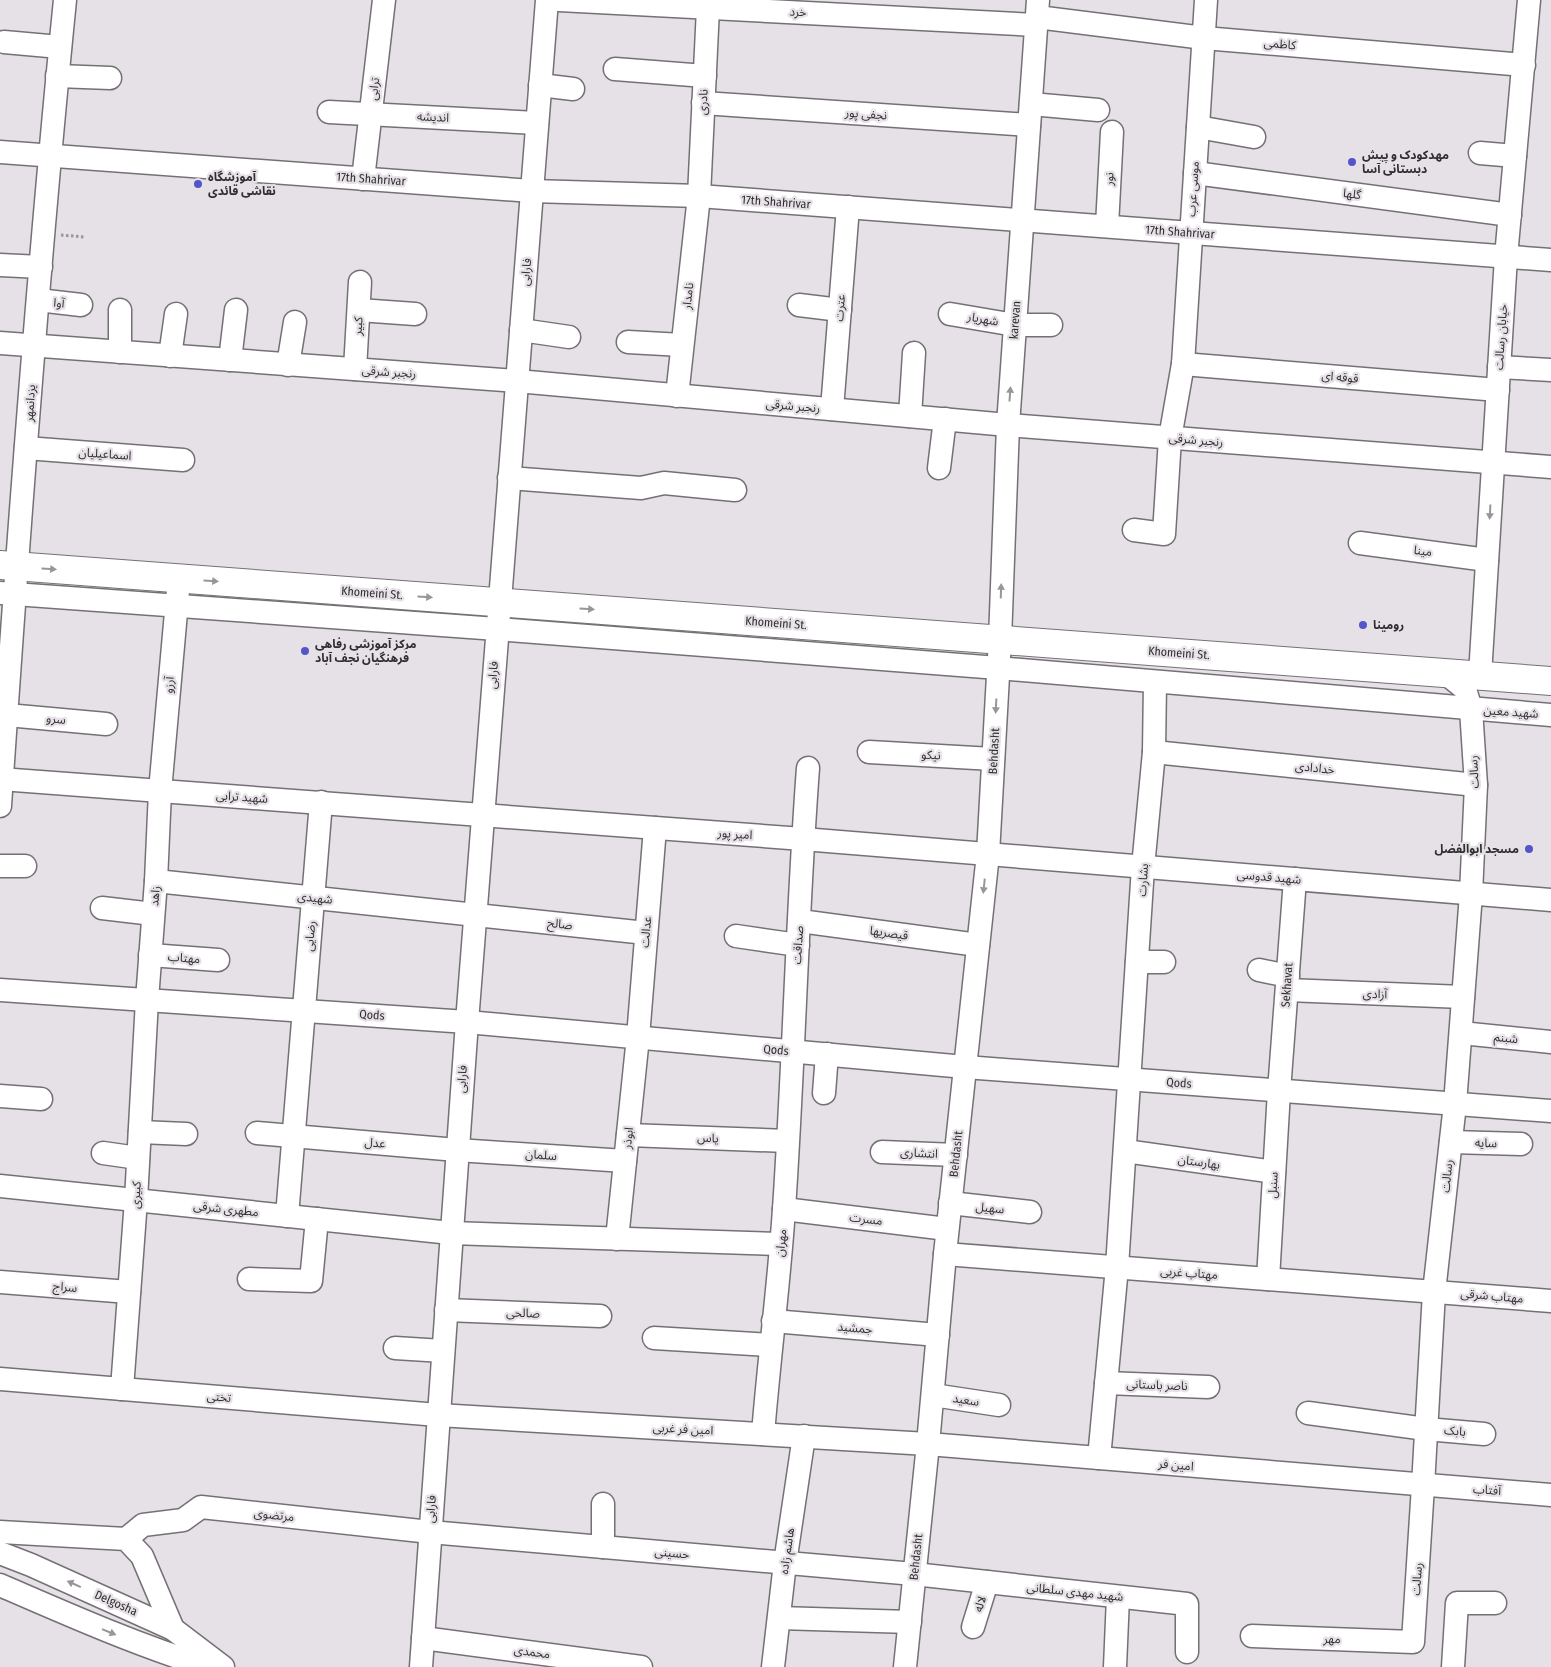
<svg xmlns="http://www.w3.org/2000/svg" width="1551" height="1667" font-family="'Fira Sans Condensed','Noto Sans Arabic',sans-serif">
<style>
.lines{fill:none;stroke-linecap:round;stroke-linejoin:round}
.minor-casing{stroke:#757076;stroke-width:25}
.major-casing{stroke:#757076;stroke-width:30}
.path{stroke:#999599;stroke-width:3;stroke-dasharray:2.5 2.5;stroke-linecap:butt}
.minor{stroke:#fff;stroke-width:22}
.major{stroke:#fff;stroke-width:28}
.oneway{fill:#989698}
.poi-dot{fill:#5454cb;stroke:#e6e1e7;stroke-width:2}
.labels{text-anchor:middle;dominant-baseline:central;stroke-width:4.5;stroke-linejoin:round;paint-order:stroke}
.street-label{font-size:12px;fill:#302e30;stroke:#e6e1e7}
.poi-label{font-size:12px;font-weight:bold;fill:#302e30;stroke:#e6e1e7;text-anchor:start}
</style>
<rect width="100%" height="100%" fill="#e6e1e7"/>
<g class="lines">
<defs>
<g id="minor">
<path d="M559 0 1036 25"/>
<path d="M1037 17 1204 38 1524 65"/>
<path d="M4 42 60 47"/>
<path d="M615 69 705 76"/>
<path d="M57 76 110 78"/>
<path d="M540 85 573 89"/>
<path d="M703 103 1029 125"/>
<path d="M1031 104 1098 110"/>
<path d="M329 112 537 123"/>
<path d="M1198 127 1254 137"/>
<path d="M0 152 532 191 699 196 1551 260"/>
<path d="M1480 153 1515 156"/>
<path d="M1195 173 1510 215"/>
<path d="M363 179 384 0"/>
<path d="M1107 226 1112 132"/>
<path d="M0 265 41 267"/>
<path d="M38 300 81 305"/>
<path d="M799 305 840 310"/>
<path d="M120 310V352"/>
<path d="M359 310 415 314"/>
<path d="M950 314 1015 325H1051"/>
<path d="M521 330 569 337"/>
<path d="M628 342 682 345"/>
<path d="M0 343 517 381 1008 425 1551 467"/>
<path d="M170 356 176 314"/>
<path d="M230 360 236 310"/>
<path d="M1183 364 1498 390"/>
<path d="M288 365 295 322"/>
<path d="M1499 367 1551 370"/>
<path d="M355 369 360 282"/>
<path d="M677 396 699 196 708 8"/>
<path d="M832 409 848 207"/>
<path d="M910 416 914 353"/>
<path d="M26 448 183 460"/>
<path d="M939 468 945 419"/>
<path d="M509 478 641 488 664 483 735 490"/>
<path d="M1134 530 1164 534 1170 438 1183 364 1206 0"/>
<path d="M1360 543 1487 560"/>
<path d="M0 593 497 629 998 668 1551 715"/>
<path d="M1480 675 1506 257 1529 0"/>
<path d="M7 715 106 724"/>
<path d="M869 752 993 759"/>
<path d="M1154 752 1476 785"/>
<path d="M0 779 803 839 1551 900"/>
<path d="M0 806C18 537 38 268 65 0"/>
<path d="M0 866H25"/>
<path d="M156 881 646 933"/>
<path d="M102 908 153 914"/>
<path d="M800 921 978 945"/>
<path d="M736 936 798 945"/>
<path d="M150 955 218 960"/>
<path d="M1137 962H1164"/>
<path d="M1259 970 1288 976"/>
<path d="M0 990 467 1022 965 1067 1551 1111"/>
<path d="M1287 990 1463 997"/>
<path d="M1461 1033 1551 1042"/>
<path d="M824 1093 827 1054"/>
<path d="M0 1096 41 1099"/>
<path d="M140 1132 186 1134"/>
<path d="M257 1133 457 1150 625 1161"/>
<path d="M628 1135 787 1141"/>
<path d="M1451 1142 1521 1144"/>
<path d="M1125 1151 1274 1172"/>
<path d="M882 1152 956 1155"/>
<path d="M103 1153 138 1158"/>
<path d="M0 1186 451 1233 780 1244"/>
<path d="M950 1203 1030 1212"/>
<path d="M784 1209 947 1229"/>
<path d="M287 1216 321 802"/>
<path d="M617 1239 638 1037 655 828"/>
<path d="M945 1254 1551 1301"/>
<path d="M249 1279 311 1281 317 1219"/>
<path d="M1268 1279 1279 1091 1295 879"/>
<path d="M0 1282 129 1292"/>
<path d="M446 1310 600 1316"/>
<path d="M773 1321 938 1335"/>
<path d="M654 1338 770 1345"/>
<path d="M395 1348 443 1351"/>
<path d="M0 1379 438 1415 928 1444 1551 1495"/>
<path d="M1106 1383 1208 1387"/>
<path d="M122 1389 136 1200 147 1000 156 881 160 791 178 590"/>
<path d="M933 1395 999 1405"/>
<path d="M1308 1413 1426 1429 1484 1434"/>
<path d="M763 1434C769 1359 779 1284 784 1209 794 1062 797 914 808 768"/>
<path d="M1099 1458 1117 1267 1143 867 1154 752 1155 682"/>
<path d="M603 1504V1547"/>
<path d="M0 1532 126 1539 142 1556 173 1629"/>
<path d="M126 1539 143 1525 183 1520 201 1507 430 1532 914 1574 1187 1604V1652"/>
<path d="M0 1553 31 1565 173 1629 223 1667"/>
<path d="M0 1585C69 1615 137 1645 208 1667"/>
<path d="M779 1618 910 1622"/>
<path d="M973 1627 987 1582"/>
<path d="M1252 1636 1413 1642 1423 1486 1434 1292 1455 1104 1471 894 1476 785 1471 709 1465 689 1444 672"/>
<path d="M423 1638 641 1667"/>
<path d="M421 1667 467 1022 547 0"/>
<path d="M773 1667 785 1563 804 1436"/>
<path d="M905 1667 928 1444 945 1254 988 854 1000 640 1008 425 1038 0"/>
<path d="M1115 1667 1118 1597"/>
<path d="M1453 1667 1457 1603H1495"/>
</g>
<path id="major" d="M0 565 1551 681"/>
</defs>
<use href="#minor" class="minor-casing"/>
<use href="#major" class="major-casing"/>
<path class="path" d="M61 235 84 237"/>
<use href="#minor" class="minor"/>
<use href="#major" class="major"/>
</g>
<defs><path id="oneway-solid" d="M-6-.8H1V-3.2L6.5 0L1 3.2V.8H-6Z" transform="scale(1.25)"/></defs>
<g class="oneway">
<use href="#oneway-solid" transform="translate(1010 394) rotate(-86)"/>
<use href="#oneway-solid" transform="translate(1490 512) rotate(93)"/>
<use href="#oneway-solid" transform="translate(49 569) rotate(4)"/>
<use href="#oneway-solid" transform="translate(211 581) rotate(4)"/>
<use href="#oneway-solid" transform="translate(1001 591) rotate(-88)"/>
<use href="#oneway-solid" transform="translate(425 597) rotate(4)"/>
<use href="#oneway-solid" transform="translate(587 609) rotate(4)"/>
<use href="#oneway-solid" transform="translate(996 706) rotate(93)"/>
<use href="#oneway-solid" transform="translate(984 886) rotate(96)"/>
<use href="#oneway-solid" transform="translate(74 1584) rotate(-156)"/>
<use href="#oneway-solid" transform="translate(109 1632) rotate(22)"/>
</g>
<g class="poi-dot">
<circle cx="1352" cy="162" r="5"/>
<circle cx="198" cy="184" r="5"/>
<circle cx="1363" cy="625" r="5"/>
<circle cx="305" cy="651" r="5"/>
<circle cx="1529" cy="849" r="5"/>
</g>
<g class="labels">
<g class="street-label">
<text transform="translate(798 12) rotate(3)">خرد</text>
<text transform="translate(1280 44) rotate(5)">کاظمی</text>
<text transform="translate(374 89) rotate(-84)">ترابی</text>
<text transform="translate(703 102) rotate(-87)">نادری</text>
<text transform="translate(866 114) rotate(4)">نجفی پور</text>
<text transform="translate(433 117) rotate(3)">اندیشه</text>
<text transform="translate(371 179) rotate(4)">17th Shahrivar</text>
<text transform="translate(1109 179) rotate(-87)">نور</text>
<text transform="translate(1193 189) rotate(-86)">موسی عرب</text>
<text transform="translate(1352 194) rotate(8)">گلها</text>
<text transform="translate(776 202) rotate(4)">17th Shahrivar</text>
<text transform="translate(1180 232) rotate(4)">17th Shahrivar</text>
<text transform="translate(526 272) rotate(-85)">فارابی</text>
<text transform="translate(688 296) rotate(-84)">نامدار</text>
<text transform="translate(59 303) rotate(6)">آوا</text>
<text transform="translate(840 308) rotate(-86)">عترت</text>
<text transform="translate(983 319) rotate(10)">شهریار</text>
<text transform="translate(1015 320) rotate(-86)">karevan</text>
<text transform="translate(358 326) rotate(-86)">کبیر</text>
<text transform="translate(1501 337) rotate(-86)">خیابان رسالت</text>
<text transform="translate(389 372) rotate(4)">رنجبر شرقی</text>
<text transform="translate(1340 377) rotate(5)">قوقه ای</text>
<text transform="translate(30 403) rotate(-86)">یزدانمهر</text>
<text transform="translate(793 406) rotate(5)">رنجبر شرقی</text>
<text transform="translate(1196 440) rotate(5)">رنجبر شرقی</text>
<text transform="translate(105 454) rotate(4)">اسماعیلیان</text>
<text transform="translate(1423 551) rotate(8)">مینا</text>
<text transform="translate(372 593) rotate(4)">Khomeini St.</text>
<text transform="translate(776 623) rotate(4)">Khomeini St.</text>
<text transform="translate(1179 653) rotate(4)">Khomeini St.</text>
<text transform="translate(493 675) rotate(-86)">فارابی</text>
<text transform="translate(169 685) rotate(-85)">آرزو</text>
<text transform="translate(1511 712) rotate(4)">شهید معین</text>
<text transform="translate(56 719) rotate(6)">سرو</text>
<text transform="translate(994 751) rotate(-87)">Behdasht</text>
<text transform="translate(931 755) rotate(3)">نیکو</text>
<text transform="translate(1315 768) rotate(6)">خدادادی</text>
<text transform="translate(1474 772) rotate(-93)">رسالت</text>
<text transform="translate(242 797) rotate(4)">شهید ترابی</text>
<text transform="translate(735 834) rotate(4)">امیر پور</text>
<text transform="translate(1269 877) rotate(5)">شهید قدوسی</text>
<text transform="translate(1143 880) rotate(-86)">بشارت</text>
<text transform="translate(155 896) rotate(-86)">زاهد</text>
<text transform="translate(315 898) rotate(6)">شهیدی</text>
<text transform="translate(560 924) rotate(6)">صالح</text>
<text transform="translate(646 932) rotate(-85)">عدالت</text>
<text transform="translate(889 933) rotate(8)">قیصریها</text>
<text transform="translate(310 936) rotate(-85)">رضایی</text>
<text transform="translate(798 945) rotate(-86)">صداقت</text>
<text transform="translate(184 958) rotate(5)">مهتاب</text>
<text transform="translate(1287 985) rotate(-86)">Sekhavat</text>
<text transform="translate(1375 994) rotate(2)">آزادی</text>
<text transform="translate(372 1015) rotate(4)">Qods</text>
<text transform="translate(1506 1038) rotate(6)">شبنم</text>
<text transform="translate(776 1050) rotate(5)">Qods</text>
<text transform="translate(462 1079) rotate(-86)">فارابی</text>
<text transform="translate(1179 1083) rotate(4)">Qods</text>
<text transform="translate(628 1138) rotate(-84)">ابوذر</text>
<text transform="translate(708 1138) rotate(2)">یاس</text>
<text transform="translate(375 1143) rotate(5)">عدل</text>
<text transform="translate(1486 1143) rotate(2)">سایه</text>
<text transform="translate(919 1153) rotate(3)">انتشاری</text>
<text transform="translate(956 1154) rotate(-84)">Behdasht</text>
<text transform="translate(541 1155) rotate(4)">سلمان</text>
<text transform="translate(1199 1162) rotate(8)">بهارستان</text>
<text transform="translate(1447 1176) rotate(-84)">رسالت</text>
<text transform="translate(1273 1185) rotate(-87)">سنبل</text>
<text transform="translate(136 1195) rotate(-87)">کبیری</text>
<text transform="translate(990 1208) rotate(6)">سهیل</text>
<text transform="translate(226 1209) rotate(6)">مطهری شرقی</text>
<text transform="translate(866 1219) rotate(7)">مسرت</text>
<text transform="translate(781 1243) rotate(-84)">مهران</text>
<text transform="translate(1189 1273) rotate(4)">مهتاب غربی</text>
<text transform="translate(65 1287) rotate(5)">سراج</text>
<text transform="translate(1492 1296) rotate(5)">مهتاب شرقی</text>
<text transform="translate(523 1313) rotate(2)">صالحی</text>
<text transform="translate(855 1328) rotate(5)">جمشید</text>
<text transform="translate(1157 1385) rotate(2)">ناصر باستانی</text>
<text transform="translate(219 1397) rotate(5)">تختی</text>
<text transform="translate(966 1400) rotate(9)">سعید</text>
<text transform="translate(683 1429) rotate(3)">امین فر غربی</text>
<text transform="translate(1455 1431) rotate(5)">بابک</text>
<text transform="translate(1176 1465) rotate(5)">امین فر</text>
<text transform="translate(1487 1490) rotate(4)">آفتاب</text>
<text transform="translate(431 1509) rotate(-86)">فارابی</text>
<text transform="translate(274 1515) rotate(6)">مرتضوی</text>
<text transform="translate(787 1551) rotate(-82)">هاشم زاده</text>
<text transform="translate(672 1553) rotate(5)">حسینی</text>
<text transform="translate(916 1557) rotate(-84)">Behdasht</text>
<text transform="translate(1417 1579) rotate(-86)">رسالت</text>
<text transform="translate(1075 1592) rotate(6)">شهید مهدی سلطانی</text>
<text transform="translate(116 1603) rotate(24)">Delgosha</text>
<text transform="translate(980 1604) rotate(-73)">لاله</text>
<text transform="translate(1332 1639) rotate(2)">مهر</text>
<text transform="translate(532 1652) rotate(8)">محمدی</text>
</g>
<g class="poi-label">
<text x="1362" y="155">مهدکودک و پیش<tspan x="1362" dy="14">دبستانی آسا</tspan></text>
<text x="208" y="177">آموزشگاه<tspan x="208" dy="14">نقاشی قائدی</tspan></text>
<text x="1373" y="625">رومینا</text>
<text x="315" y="644">مرکز آموزشی رفاهی<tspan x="315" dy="14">فرهنگیان نجف آباد</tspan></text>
<text x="1519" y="849" text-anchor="end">مسجد ابوالفضل</text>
</g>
</g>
</svg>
